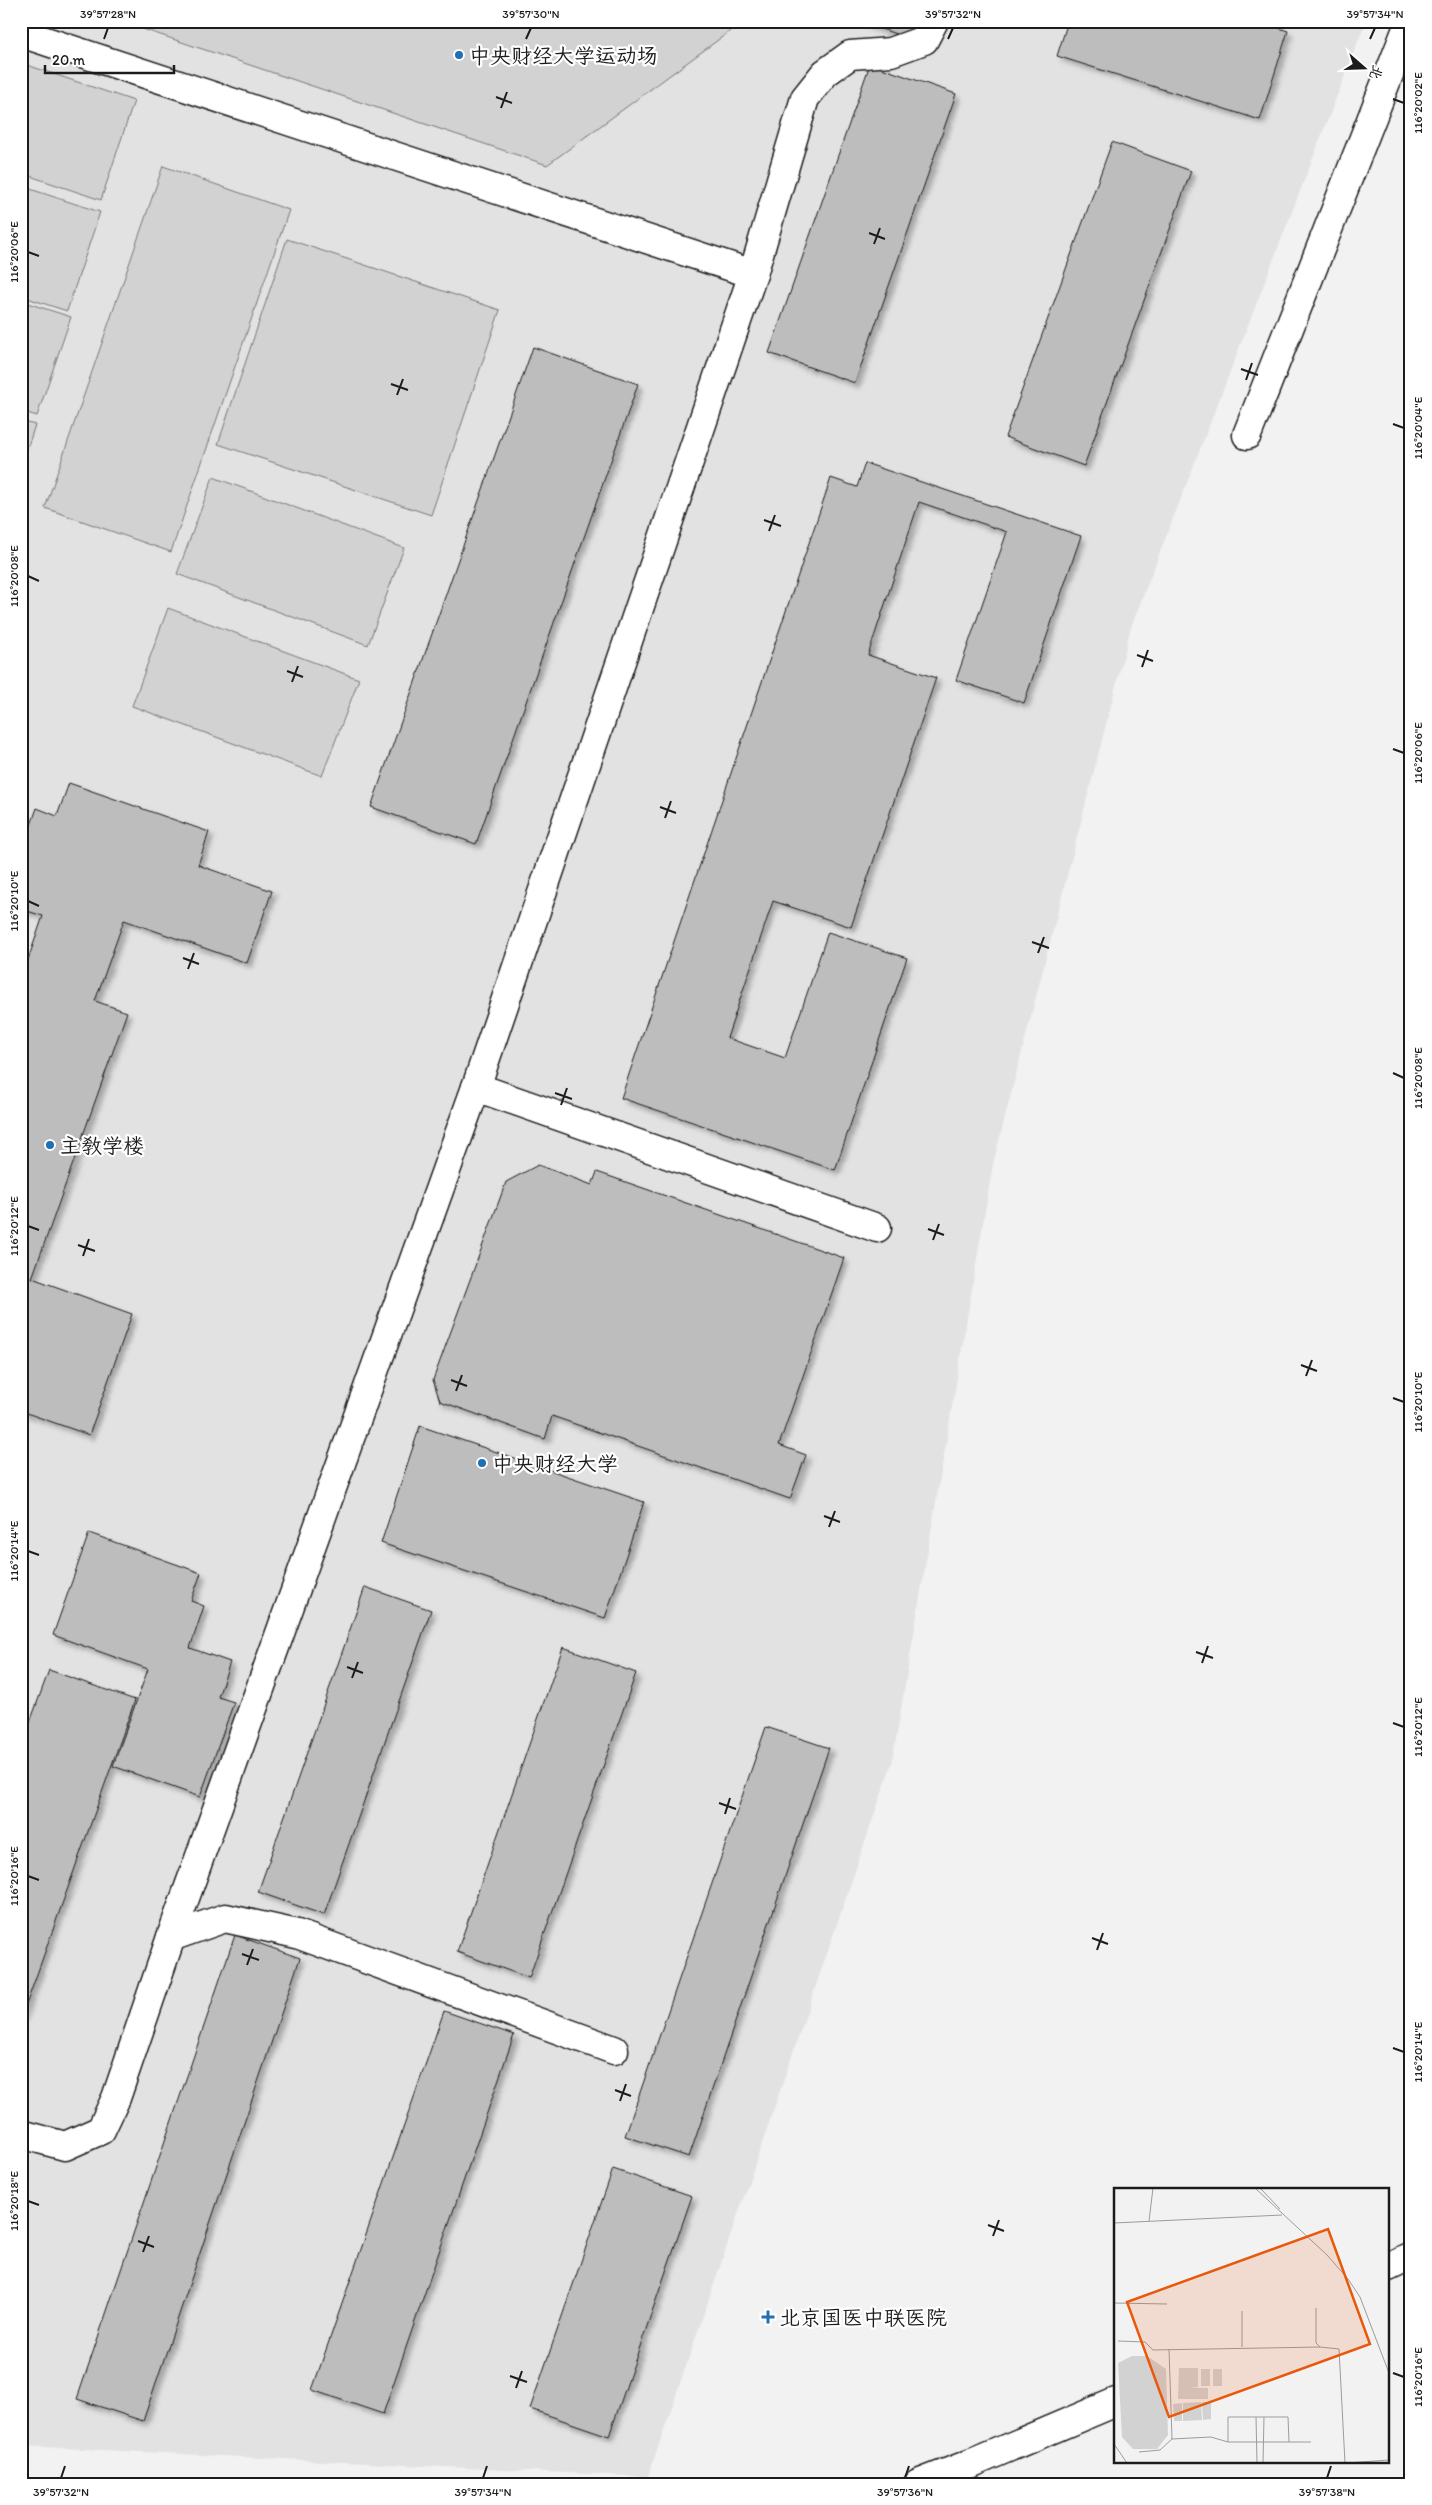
<svg xmlns="http://www.w3.org/2000/svg" width="1432" height="2505" font-family="Itim,'LXGW WenKai TC',sans-serif">
<style>
.built{fill:#e2e2e2}
.green{fill:#d2d2d2;stroke:#777}
.building{fill:#bdbdbd;stroke:#1c1c1c;filter:url(#shadow)}
.lines{fill:none;stroke-linecap:round;stroke-linejoin:round}
.minor-casing{stroke:#1c1c1c;stroke-width:31}
.minor{stroke:#fff;stroke-width:28}
.ticks{fill:none;stroke:#1c1c1c;stroke-width:2}
.poi-dot{fill:#1f6fb2;stroke:#fff;stroke-width:2}
.labels{text-anchor:middle;dominant-baseline:central;stroke-width:4.5;stroke-linejoin:round;paint-order:stroke}
.poi-label{font-size:21px;fill:#1c1c1c;stroke:#fff;text-anchor:start}
.inset-road{fill:none;stroke:#9c9c9c;stroke-width:1}
.view{fill:#e8590c;fill-opacity:0.15;stroke:#e8590c;stroke-width:2.5}
.inset-edge{fill:none;stroke:#1c1c1c;stroke-width:2.5}
.neatline{fill:none;stroke:#1c1c1c;stroke-width:2}
.ticks-label{font-size:12px;text-anchor:middle;fill:#1c1c1c}
</style>
<defs>
<filter id="shadow"><feDropShadow dx="4.5" dy="4.5" stdDeviation="2.5" flood-color="#0004"/></filter>
</defs>
<rect width="100%" height="100%" fill="#f2f2f2"/>
<filter id="ink" filterUnits="userSpaceOnUse"><feTurbulence type="fractalNoise" baseFrequency=".02" numOctaves="2"/><feDisplacementMap in="SourceGraphic" scale="10" xChannelSelector="R" yChannelSelector="G"/><feConvolveMatrix kernelMatrix="1 2 1 2 8 2 1 2 1" color-interpolation-filters="sRGB"/></filter>
<g filter="url(#ink)">
<path class="built" d="M21 21H1366L1131 627 993 1164 892 1763 648 2477 21 2446Z"/>
<g class="green">
<path d="M119 21H744L547 165Z"/>
<path d="M21 63 134 101 101 200 21 173Z"/>
<path d="M163 166 289 210 171 552 45 508Z"/>
<path d="M21 186 100 212 67 311 21 296Z"/>
<path d="M287 239 500 310 431 515 218 444Z"/>
<path d="M21 301 71 317 37 416 21 411Z"/>
<path d="M21 421 35 425 21 467Z"/>
<path d="M213 477 404 548 368 645 177 574Z"/>
<path d="M168 608 359 679 322 776 132 706Z"/>
</g>
<g class="building">
<path d="M858 21H914L908 38Z"/>
<path d="M1068 21H1259L1288 31 1260 120 1057 56Z"/>
<path d="M870 64 956 94 855 383 769 353Z"/>
<path d="M1112 142 1191 171 1084 466 1005 437Z"/>
<path d="M533 347 638 384 476 844 371 807Z"/>
<path d="M865 463 1081 536 1024 703 956 680 1007 532 919 502 868 655 936 678 851 927 773 901 727 1038 785 1058 828 932 907 958 835 1170 621 1098 831 478 857 487Z"/>
<path d="M69 783 209 832 198 865 272 891 247 963 124 920 95 1001 127 1012 32 1278 132 1314 89 1435 21 1411V980L43 916 21 909V853L37 808 57 816Z"/>
<path d="M538 1165 592 1185 597 1172 844 1258 779 1445 806 1455 790 1499 552 1416 545 1439 440 1401 433 1380 506 1182Z"/>
<path d="M420 1426 644 1502 605 1618 381 1543Z"/>
<path d="M89 1533 201 1573 191 1601 204 1606 190 1648 230 1662 218 1697 234 1702 200 1797 113 1766 148 1669 53 1635Z"/>
<path d="M365 1587 431 1610 324 1915 258 1892Z"/>
<path d="M563 1647 636 1673 529 1978 457 1952Z"/>
<path d="M49 1670 135 1700 21 2019V1747Z"/>
<path d="M766 1727 829 1748 689 2157 625 2136Z"/>
<path d="M235 1935 300 1958 143 2421 77 2399Z"/>
<path d="M444 2011 514 2035 383 2414 312 2390Z"/>
<path d="M613 2169 692 2196 609 2436 530 2409Z"/>
</g>
<g class="lines">
<defs>
<g id="minor">
<path d="M21 33 753 274"/>
<path d="M1247 435 1410 21"/>
<path d="M476 1087 877 1228"/>
<path d="M171 1937 476 1087 753 274 805 98 825 73 850 55 891 52 924 40 934 21"/>
<path d="M21 2134 65 2146 101 2130 116 2098 171 1937 225 1918 297 1934 614 2050"/>
<path d="M1388 2267 1411 2256"/>
<path d="M918 2484 972 2463 1116 2402"/>
</g>
</defs>
<use href="#minor" class="minor-casing"/>
<use href="#minor" class="minor"/>
</g>
</g>
<path class="ticks" d="M104 39 108 28M526 39 531 28M948 39 953 28M1370 39 1375 28M496 97 512 103M1393 99 1404 103M501 108 507 92M869 233 885 239M874 244 880 228M28 252 39 256M1241 369 1258 375M1246 380 1252 363M391 384 408 390M397 395 403 379M1393 424 1404 428M764 520 781 526M769 531 775 515M28 576 39 581M1137 655 1153 661M1142 667 1148 650M287 671 303 677M292 682 298 666M1393 749 1404 753M660 807 676 813M665 818 671 801M28 901 39 906M1032 942 1049 948M1038 953 1044 937M183 958 199 964M188 969 194 953M1393 1073 1404 1078M555 1093 572 1099M561 1105 567 1088M28 1226 39 1230M928 1229 944 1235M933 1240 939 1224M78 1245 95 1251M83 1256 89 1239M1301 1365 1317 1371M1306 1376 1312 1360M451 1380 467 1386M456 1391 462 1375M1393 1398 1404 1402M824 1516 840 1522M829 1527 835 1511M28 1551 39 1555M1196 1652 1213 1658M1202 1663 1208 1646M347 1667 363 1673M352 1678 358 1662M1393 1723 1404 1727M719 1803 736 1809M725 1814 730 1798M28 1876 39 1880M1092 1938 1108 1944M1097 1950 1103 1933M242 1954 259 1960M247 1965 253 1949M1393 2048 1404 2052M615 2090 631 2096M620 2101 626 2084M28 2201 39 2205M988 2225 1004 2231M993 2236 999 2220M138 2241 154 2247M143 2252 149 2236M1393 2373 1404 2377M510 2376 527 2382M516 2388 522 2371M61 2478 65 2466M483 2478 487 2466M905 2478 909 2466M1327 2478 1331 2466"/>
<g class="poi-dot">
<circle cx="459" cy="55" r="5"/>
<circle cx="50" cy="1145" r="5"/>
<circle cx="482" cy="1463" r="5"/>
<path d="M765.5 2309.5h5v5h5v5h-5v5h-5v-5h-5v-5h5z"/>
</g>
<g class="labels">
<g class="poi-label">
<text x="469" y="55">中央财经大学运动场</text>
<text x="60" y="1145">主教学楼</text>
<text x="492" y="1463">中央财经大学</text>
<text x="779" y="2317">北京国医中联医院</text>
</g>
</g>
<g transform="translate(1114 2188)">
<rect width="275" height="275" fill="#f2f2f2"/>
<path d="M18 168H33L52 181 54 247 43 261H19L8 249 4 175ZM65 180H84V199L76 200H94V211H64ZM87 181H96V198H87ZM99 181H108V198H99ZM87 214 88 232 69 233V215ZM88 214H97V231L89 232ZM68 215V233H60L59 216Z" fill="#d2d2d2"/>
<path class="inset-road" d="M141 0 213 67 234 91 246 109 275 185M146 0 166 21M35 33 39 0M0 35 168 27M0 115 53 116M202 120V155L206 159 225 161 231 275M128 123V159M4 153 31 154 39 162 206 159M142 229 143 275M58 251 97 249 114 254H197M114 254V229H174L175 254M0 256 13 275M25 264 46 262 58 251 55 161M149 275 150 229M233 275 275 272"/>
<path class="view" d="M214 41 256 156 55 229 13 114Z"/>
<rect width="275" height="275" class="inset-edge"/>
</g>
<rect width="1432" height="2505" fill="none" stroke="#fff" stroke-width="55"/>
<g transform="translate(1364 68) rotate(110)" stroke="#ffffff" stroke-width="4" paint-order="stroke">
<path d="M0-4L9 19L0 12L-9 19Z" fill="#1c1c1c"/>
<text y="-8" font-size="14" font-weight="bold" text-anchor="middle" fill="#1c1c1c">北</text>
</g>
<path d="M45 65v8h129v-8" fill="none" stroke="#1c1c1c" stroke-width="2.5"/>
<text x="52" y="65" font-size="15" fill="#1c1c1c" stroke="#ffffff" stroke-width="4" paint-order="stroke">20 m</text>
<rect x="28" y="28" width="1376" height="2450" class="neatline"/>
<g class="ticks-label">
<text x="108" y="18">39°57'28"N</text>
<text x="531" y="18">39°57'30"N</text>
<text x="953" y="18">39°57'32"N</text>
<text x="1375" y="18">39°57'34"N</text>
<text transform="translate(1418 103) rotate(-90)" y="4">116°20'02"E</text>
<text transform="translate(14 252) rotate(-90)" y="4">116°20'06"E</text>
<text transform="translate(1418 428) rotate(-90)" y="4">116°20'04"E</text>
<text transform="translate(14 576) rotate(-90)" y="4">116°20'08"E</text>
<text transform="translate(1418 753) rotate(-90)" y="4">116°20'06"E</text>
<text transform="translate(14 901) rotate(-90)" y="4">116°20'10"E</text>
<text transform="translate(1418 1078) rotate(-90)" y="4">116°20'08"E</text>
<text transform="translate(14 1226) rotate(-90)" y="4">116°20'12"E</text>
<text transform="translate(1418 1402) rotate(-90)" y="4">116°20'10"E</text>
<text transform="translate(14 1551) rotate(-90)" y="4">116°20'14"E</text>
<text transform="translate(1418 1727) rotate(-90)" y="4">116°20'12"E</text>
<text transform="translate(14 1876) rotate(-90)" y="4">116°20'16"E</text>
<text transform="translate(1418 2052) rotate(-90)" y="4">116°20'14"E</text>
<text transform="translate(14 2201) rotate(-90)" y="4">116°20'18"E</text>
<text transform="translate(1418 2377) rotate(-90)" y="4">116°20'16"E</text>
<text x="61" y="2496">39°57'32"N</text>
<text x="483" y="2496">39°57'34"N</text>
<text x="905" y="2496">39°57'36"N</text>
<text x="1327" y="2496">39°57'38"N</text>
</g>
</svg>
